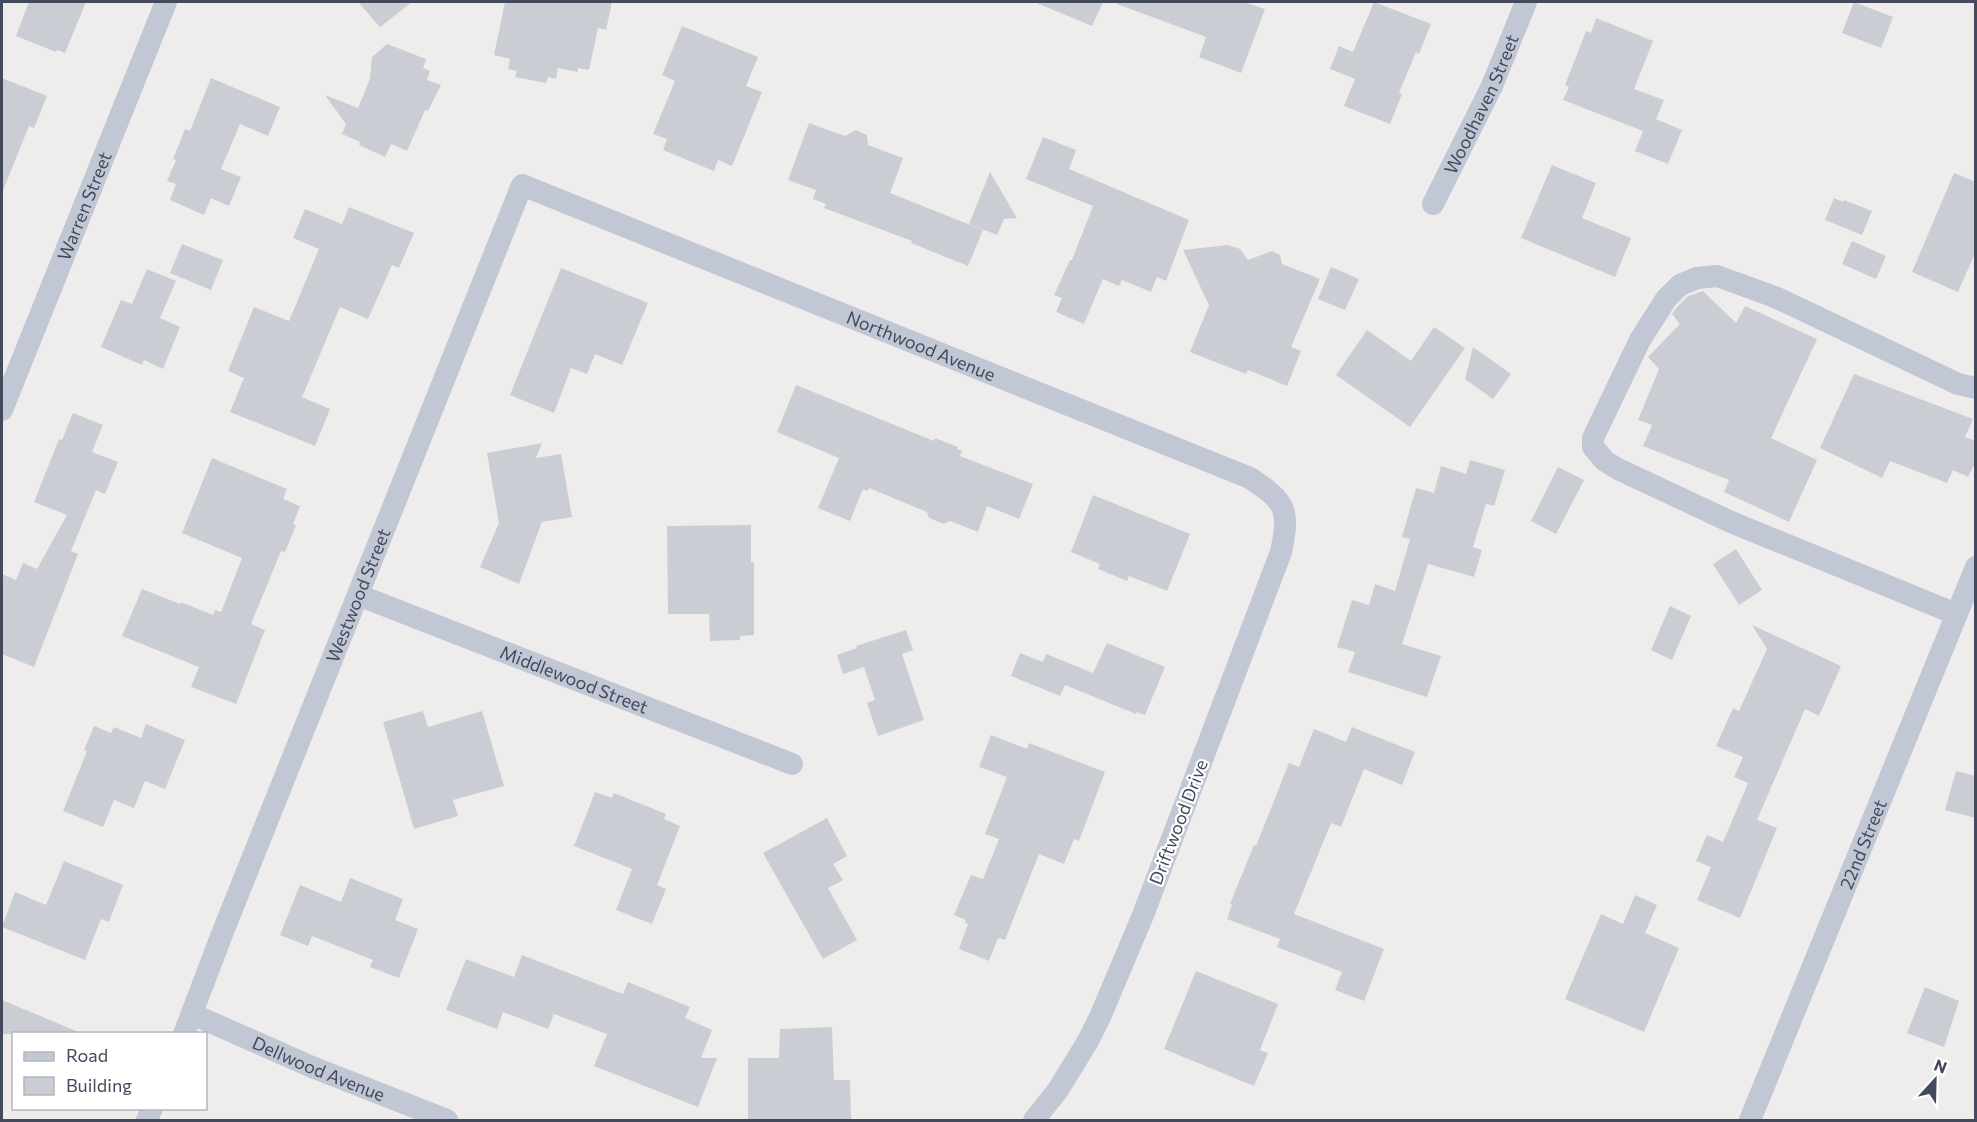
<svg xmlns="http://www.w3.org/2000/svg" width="1977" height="1122" font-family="Commissioner,sans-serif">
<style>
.building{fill:#cbcdd5}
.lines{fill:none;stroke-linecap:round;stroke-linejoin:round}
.street{stroke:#c1c7d5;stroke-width:22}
.labels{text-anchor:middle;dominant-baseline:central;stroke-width:4.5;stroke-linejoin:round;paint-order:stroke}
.street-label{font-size:18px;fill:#434a5b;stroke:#fff}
</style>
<rect width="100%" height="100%" fill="#efedec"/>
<g class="building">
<path d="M29 2H86L65 53 57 50 56 52 16 36Z"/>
<path d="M358 2H412L380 27Z"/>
<path d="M505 2H612L606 30 598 28 589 70 578 68V72L558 68 556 79 548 77 546 83 515 77 517 71 508 69 510 59 494 55Z"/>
<path d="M1034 2H1103L1092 26Z"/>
<path d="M1117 2H1244L1265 9 1241 73 1199 57 1206 37 1117 4Z"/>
<path d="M1374 2 1431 24 1419 54 1416 52 1399 93 1402 94 1390 124 1344 106 1355 79 1330 69 1339 46 1353 52Z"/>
<path d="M1854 2 1893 17 1881 48 1842 33Z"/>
<path d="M1596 18 1653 41 1634 89 1664 100 1656 119 1682 130 1668 164 1635 151 1643 131 1563 100 1569 87 1565 85 1586 31 1591 33Z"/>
<path d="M682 26 758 57 746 86 762 92 732 166 718 160 714 171 663 150 667 139 653 134 675 81 662 75Z"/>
<path d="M387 44 426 59 423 68 430 71 427 80 441 85 428 111 425 110 407 151 391 144 385 157 359 145 360 142 342 134 346 124 325 95 358 108 370 79 372 57Z"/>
<path d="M2 78 47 96 34 128 29 126 2 193Z"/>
<path d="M211 78 280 107 268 136 240 124 221 169 241 177 229 206 211 198 204 215 170 200 176 184 167 181 176 160 173 159 185 129 190 131Z"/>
<path d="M809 123 845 136 856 130 867 135 868 145 903 158 890 193 983 230 968 266 911 243 912 241 824 208 826 204 813 199 816 190 788 180Z"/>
<path d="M1043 137 1076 150 1069 169 1189 220 1166 281 1157 277 1151 292 1122 280 1119 286 1103 279 1084 324 1056 312 1062 298 1054 295 1070 260H1072L1093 206 1026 179Z"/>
<path d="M1552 165 1596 183 1582 218 1631 238 1615 277 1521 238Z"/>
<path d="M990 172 1017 218 1004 219 997 235 969 224Z"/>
<path d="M1954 173 1976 182V251L1958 292 1912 272Z"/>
<path d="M1834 198 1843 202 1844 200 1872 211 1862 235 1825 220Z"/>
<path d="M349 207 414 233 399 268 392 265 368 319 340 307 302 397 330 409 315 446 230 412 244 378 228 371 254 307 289 321 319 249 293 238 305 209 342 224Z"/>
<path d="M1852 241 1886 256 1876 279 1842 264Z"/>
<path d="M182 244 223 260 211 290 170 273Z"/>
<path d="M1228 245 1240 249 1248 260 1272 251 1280 255 1282 264 1320 279 1291 347 1301 351 1287 386 1248 370 1246 374 1190 352 1209 305 1183 250Z"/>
<path d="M1331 267 1359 279 1345 310 1318 299Z"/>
<path d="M561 268 648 303 622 365 595 354 587 374 571 368 554 413 510 395Z"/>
<path d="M147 269 176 281 160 318 180 327 163 369 144 360 142 365 101 347 121 300 132 304Z"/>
<path d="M1703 291 1736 323 1745 306 1817 339 1771 438 1817 460 1789 522 1724 492 1729 480 1643 446 1652 425 1638 420 1659 369 1648 357 1680 324 1672 314 1677 307 1688 296Z"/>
<path d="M1434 327 1465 348 1410 427 1336 375 1367 330 1411 361Z"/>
<path d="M1473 347 1511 374 1493 399 1465 379Z"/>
<path d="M1854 374 1973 419 1965 437 1976 441V461L1968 477 1953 470 1947 483 1890 461 1882 478 1820 448Z"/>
<path d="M796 385 934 441 935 438 958 447 957 449 962 451 960 456 1033 484 1019 519 987 506 978 532 950 521 944 524 929 518 927 512 869 488 868 491 863 489 850 521 818 508 839 458 777 432Z"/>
<path d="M73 413 103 425 92 452 118 462 105 494 96 490 71 551 78 554 34 667 2 654V574L16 580 23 563 37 569 67 515 34 502 59 439 62 440Z"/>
<path d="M542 443 536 458 561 454 572 517 542 522 519 584 480 567 499 523 487 453Z"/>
<path d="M212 458 287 489 283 499 300 506 293 524 296 525 285 552 281 551 251 624 265 630 236 704 191 687 199 667 122 636 142 589 180 604 181 602 213 615 215 610 221 612 242 558 182 533Z"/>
<path d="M1470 460 1505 470 1494 506 1486 504 1473 547 1482 550 1474 577 1428 564 1402 644 1441 656 1427 697 1348 672 1355 652 1337 647 1352 600 1369 605 1375 584 1395 591 1410 539 1402 537 1416 488 1434 493 1441 466 1466 474Z"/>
<path d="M1558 467 1584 480 1556 534 1531 521Z"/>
<path d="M1093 495 1190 534 1167 591 1129 576 1127 581 1098 569 1100 564 1071 552Z"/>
<path d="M751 525V562H754V635L740 636V640L710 641 709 614H668L667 526Z"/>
<path d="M1736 549 1762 590 1739 605 1713 564Z"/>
<path d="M1670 606 1691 616 1672 660 1651 650Z"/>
<path d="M1752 625 1841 666 1819 716 1805 709 1757 820 1777 828 1740 918 1697 900 1711 867 1696 861 1707 835 1723 842 1748 783 1734 777 1743 757 1716 746 1733 708 1739 711 1767 649Z"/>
<path d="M906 630 913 650 902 654 924 720 878 736 867 703 875 700 864 667 843 674 837 655 857 648 856 646Z"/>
<path d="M1107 643 1165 667 1145 715 1136 712V714L1065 685 1060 696 1011 676 1020 653 1043 662 1046 654 1093 673Z"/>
<path d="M423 711 428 727 482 711 504 786 453 800 458 816 414 829 383 722Z"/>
<path d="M146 724 185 740 165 789 145 781 134 808 114 800 103 827 63 811 87 751 84 750 94 726 111 733 114 727 141 738Z"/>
<path d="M1352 727 1415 752 1402 785 1364 769 1341 827 1331 823 1294 914 1384 949 1364 1001 1335 990 1342 972 1277 947 1280 939 1227 919 1232 905 1230 904 1254 845 1256 846 1289 763 1299 767 1314 729 1346 742Z"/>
<path d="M991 735 1027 749 1029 743 1105 772 1079 841 1074 839 1064 864 1039 854 1005 940 998 938 989 961 959 949 968 924 965 923 966 920 954 915 971 875 983 879 999 839 985 834 1007 777 979 767Z"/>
<path d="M1956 771 1976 776V818L1945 810Z"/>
<path d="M595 792 612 798 614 793 666 814 664 819 680 826 657 885 666 889 652 924 616 910 632 869 574 846Z"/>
<path d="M827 818 847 856 833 864 843 880 828 888 857 940 823 959 763 853Z"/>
<path d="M64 861 123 885 109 922 101 919 85 960 2 927 15 892 46 905Z"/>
<path d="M350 878 403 899 395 920 418 929 399 978 370 967 373 960 312 936 308 946 280 935 300 885 341 902Z"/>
<path d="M1635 895 1657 905 1645 933 1679 948 1644 1032 1565 999 1601 914 1623 924Z"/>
<path d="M522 955 623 994 628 982 690 1007 685 1018 712 1030 701 1058H717L698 1107 594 1066 607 1034 554 1014 548 1029 503 1012 497 1029 446 1010 466 959 514 977Z"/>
<path d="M1196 971 1278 1004 1260 1050 1268 1053 1254 1086 1164 1049Z"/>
<path d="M1925 987 1959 1001 1944 1047 1907 1033Z"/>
<path d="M2 1000 81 1033V1034H2Z"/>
<path d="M832 1027 834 1080H850L851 1120H748V1058H779L780 1029Z"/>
</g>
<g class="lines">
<g class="street">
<path id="s1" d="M1433 204 1492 86 1526 2"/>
<path id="s2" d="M2 410 166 2"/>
<path id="s3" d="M358 595 792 764"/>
<path d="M1956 614 1731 522 1618 469 1605 461 1593 447V438L1640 340 1666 299 1680 285 1697 278 1717 276 1775 297 1958 384 1976 388"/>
<path id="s4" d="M192 1014 312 1067 447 1120"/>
<path id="s5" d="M184 1034 222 934 522 185 1250 478C1286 502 1290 509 1281 552L1143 915 1100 1017 1088 1041 1058 1090 1034 1120"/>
<path d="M147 1120 152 1108"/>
<path id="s6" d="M1750 1120 1976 567"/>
</g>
</g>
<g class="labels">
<g class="street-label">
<text stroke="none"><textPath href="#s1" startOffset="111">Woodhaven Street</textPath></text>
<text stroke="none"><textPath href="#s2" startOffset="220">Warren Street</textPath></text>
<text stroke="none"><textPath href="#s5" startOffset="1344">Northwood Avenue</textPath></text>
<text stroke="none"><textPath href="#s5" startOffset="472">Westwood Street</textPath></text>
<text stroke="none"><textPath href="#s3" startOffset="232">Middlewood Street</textPath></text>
<text transform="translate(1178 822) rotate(-69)">Driftwood Drive</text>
<text stroke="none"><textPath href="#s6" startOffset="298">22nd Street</textPath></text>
<text stroke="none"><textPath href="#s4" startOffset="138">Dellwood Avenue</textPath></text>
</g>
</g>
<rect width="1977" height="1122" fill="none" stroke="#434a5b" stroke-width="6"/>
<rect x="12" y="1032" width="195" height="78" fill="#ffffff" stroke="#b4b7bd" stroke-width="1.5"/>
<rect x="24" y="1052" width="30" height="9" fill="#c1c7d5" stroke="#b4b7bd" stroke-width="1.5"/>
<text x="66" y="1062" font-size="18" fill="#434a5b">Road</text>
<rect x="24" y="1077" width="30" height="18" fill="#cbcdd5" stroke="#b4b7bd" stroke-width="1.5"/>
<text x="66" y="1092" font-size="18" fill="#434a5b">Building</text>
<g transform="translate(1935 1080) rotate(22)" stroke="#ffffff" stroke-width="4.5" paint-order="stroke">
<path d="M0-4.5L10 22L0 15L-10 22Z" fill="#434a5b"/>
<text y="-9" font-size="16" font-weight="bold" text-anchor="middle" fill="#434a5b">N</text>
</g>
</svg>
